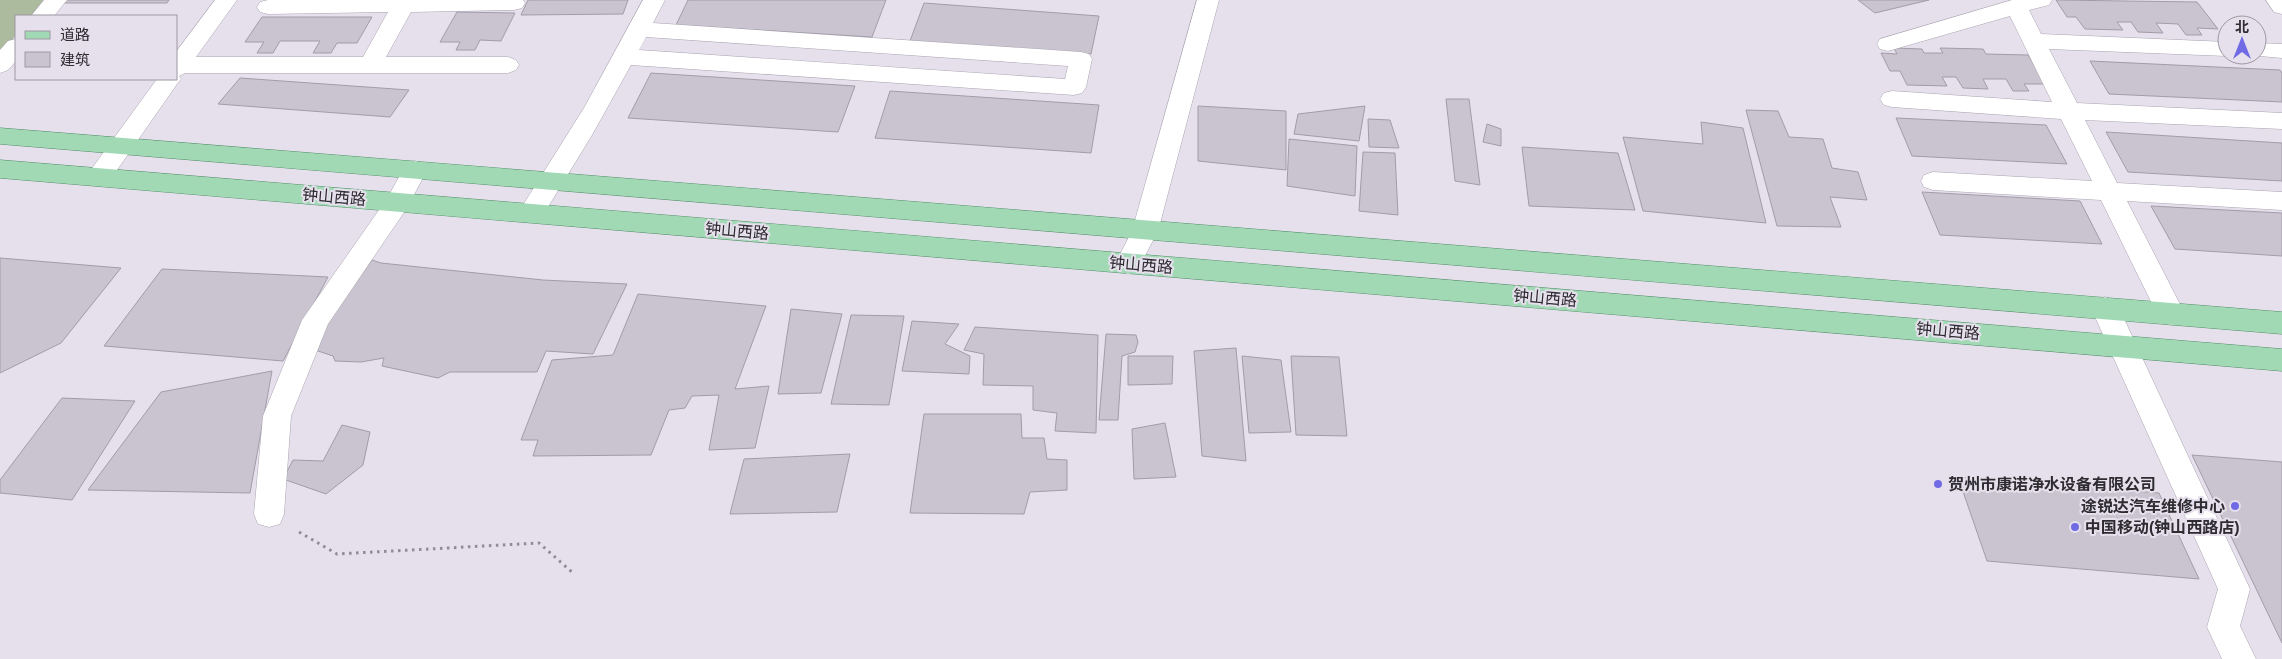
<svg xmlns="http://www.w3.org/2000/svg" width="2282" height="659" font-family="Helvetica,'Noto Sans SC',sans-serif">
<style>
.green{fill:#acba9e}
.building{fill:#cac4d1;stroke:#a29ca8}
.lines{fill:none;stroke-linecap:round;stroke-linejoin:round}
.minor-casing{stroke:#a9a4b0;stroke-width:1}
.major-casing{stroke:#518c67;stroke-width:1}
.path{stroke:#908c95;stroke-width:3;stroke-dasharray:2.5 4.5;stroke-linecap:butt}
.minor{fill:#fff;fill-rule:evenodd}
.major{fill:#a2d9b5;fill-rule:evenodd}
.poi-dot{fill:#706be5;stroke:#e6e0ed;stroke-width:2}
.labels{text-anchor:middle;dominant-baseline:central;stroke-width:4;stroke-linejoin:round;paint-order:stroke}
.street-label{font-size:16px;fill:#2e2c31;stroke:#e6e0ed}
.poi-label{font-size:16px;font-weight:bold;fill:#2e2c31;stroke:#e6e0ed;text-anchor:start}
</style>
<rect width="100%" height="100%" fill="#e6e0ed"/>
<path class="green" d="M0 0H46L32 16H16V35L0 54Z"/>
<g class="building">
<path d="M66 0H169L167 3H64Z"/>
<path d="M528 0H628L623 14 521 15Z"/>
<path d="M688 0H886L872 37 676 25Z"/>
<path d="M1858 0H1929L1875 13Z"/>
<path d="M2056 0 2197 2 2218 29 2197 28 2202 35H2186L2178 24 2156 23 2163 33 2138 32 2131 22H2117L2123 30 2085 29 2076 17H2067Z"/>
<path d="M924 3 1099 16 1091 54 910 41Z"/>
<path d="M457 12 515 13 501 41 480 40 475 50H456L460 42H440Z"/>
<path d="M262 17H372L357 43H337L331 53H313L320 41H280L273 53H257L264 42H245Z"/>
<path d="M1894 48 1922 49 1924 53H1943L1940 48 1983 49 1986 54 2028 55 2046 84H2024L2029 91H2013L2006 79H1983L1988 89 1963 88 1956 77H1942L1947 86 1907 85 1900 71H1890L1881 53 1897 54Z"/>
<path d="M2090 61 2280 70 2282 73V102L2109 94Z"/>
<path d="M651 73 855 86 838 132 628 118Z"/>
<path d="M240 78 409 90 390 117 218 104Z"/>
<path d="M890 91 1099 105 1091 153 875 138Z"/>
<path d="M1446 99H1469L1480 185 1455 181Z"/>
<path d="M1198 106 1286 111V170L1198 161Z"/>
<path d="M1365 106 1359 141 1294 134 1298 114Z"/>
<path d="M1746 110 1778 111 1789 137 1823 139 1832 168 1858 172 1867 200 1830 197 1841 227 1777 226Z"/>
<path d="M1896 118 2046 125 2067 164 1912 156Z"/>
<path d="M1368 119 1390 120 1399 148 1369 147Z"/>
<path d="M1701 122 1743 128 1766 223 1643 211 1623 137 1703 144Z"/>
<path d="M1487 124 1501 129V146L1483 142Z"/>
<path d="M2106 132 2282 143V181L2128 172Z"/>
<path d="M1289 139 1357 146 1355 196 1287 186Z"/>
<path d="M1522 147 1618 153 1635 210 1529 206Z"/>
<path d="M1363 152 1395 153 1398 215 1359 211Z"/>
<path d="M1922 192 2080 201 2102 244 1940 235Z"/>
<path d="M2151 206 2282 213V256L2175 249Z"/>
<path d="M0 258 121 268 61 343 0 373Z"/>
<path d="M372 260 381 263 543 280 627 284 593 354 546 351 537 372H450L438 378 382 366 384 358 361 362 335 361 333 356 309 348Z"/>
<path d="M162 269 328 277 283 361 104 346Z"/>
<path d="M638 294 766 306 735 389 769 386 755 448 709 450 719 395 692 396 685 408 669 410 651 455 533 456 538 440H521L552 360 613 355Z"/>
<path d="M791 309 842 314 821 393 778 394Z"/>
<path d="M851 315 904 316 889 405 831 404Z"/>
<path d="M912 321 959 324 945 344 970 356 969 374 902 371Z"/>
<path d="M975 327 1098 335 1096 433 1055 431 1057 413 1033 410V386L983 385 984 354 964 350Z"/>
<path d="M1106 334 1136 335 1138 342 1135 352 1122 356 1118 420H1099Z"/>
<path d="M1236 348 1246 461 1202 456 1194 351Z"/>
<path d="M1128 356H1173L1172 384 1128 385Z"/>
<path d="M1242 356 1281 360 1291 432 1249 433Z"/>
<path d="M1291 356 1339 357 1347 436 1296 435Z"/>
<path d="M272 371 250 493 88 490 161 392Z"/>
<path d="M62 398 135 401 72 500 0 493V480Z"/>
<path d="M924 414H1021L1022 438H1044L1047 459 1067 460V490L1030 492 1024 514 910 513Z"/>
<path d="M1165 423 1176 477 1134 479 1132 429Z"/>
<path d="M342 425 370 432 363 465 326 494 283 479 293 460 323 461Z"/>
<path d="M850 454 837 512 730 514 744 459Z"/>
<path d="M2192 455 2282 462V643Z"/>
<path d="M1958 477 2159 493 2199 579 1987 561Z"/>
</g>
<g class="lines">
<defs>
<g id="minor">
<path d="M44 0H67L54 16H31Z"/>
<path d="M215 0H237L196 57H363L388 12 268 14 260 12 257 7 260 2 268 0H523L525 3 522 8 514 10 411 12 386 57H508L516 60 519 65 516 70 508 73H185L179 76 181 79 177 84 108 183 99 186 90 183 87 177 90 171 157 79H176V52Z"/>
<path d="M643 0H665L653 23 1081 52 1089 54 1092 59 1086 87 1082 93 1074 95 631 65 592 135 540 220 531 222 522 220 518 213 584 108ZM646 37 1068 66 1065 79 639 50Z"/>
<path d="M1197 0H1219L1158 231 1137 271 1128 274 1119 271 1115 264 1132 231Z"/>
<path d="M2012 0H2052L2049 5 2029 10 2041 34 2227 42V55H2232L2227 56 2049 49 2077 103 2282 113V129L2085 120 2117 183 2282 192V210L2127 201 2185 314 2181 322 2171 325 2161 322 2101 200 1933 190 1924 187 1921 181 1924 175 1933 172 2092 181 2061 119 1892 107 1884 105 1880 99 1884 93 1892 91 2052 102 2010 16 1888 51 1880 49 1877 44 1880 39Z"/>
<path d="M2266 0H2282V14L2274 12Z"/>
<path d="M16 39V61L8 70 0 73V50L8 41Z"/>
<path d="M2257 43 2282 44V58L2249 55H2257Z"/>
<path d="M415 161 424 164 427 170 407 208 328 324 291 416 284 514 280 524 269 527 258 524 254 514 263 416 302 320 388 197 406 164Z"/>
<path d="M2105 297 2115 301 2119 308 2250 589 2240 626 2256 659H2222L2207 627 2218 589 2091 308 2095 301Z"/>
</g>
<g id="major">
<path d="M0 128 2282 312V334L0 144Z"/>
<path d="M0 160 2282 349V371L0 178Z"/>
</g>
</defs>
<use href="#minor" class="minor-casing"/>
<use href="#major" class="major-casing"/>
<path class="path" d="M299 532 337 554 539 543 573 573"/>
<use href="#minor" class="minor"/>
<use href="#major" class="major"/>
</g>
<g class="poi-dot">
<circle cx="1938" cy="484" r="5"/>
<circle cx="2235" cy="506" r="5"/>
<circle cx="2075" cy="527" r="5"/>
</g>
<g class="labels">
<g class="street-label">
<text transform="translate(334 197) rotate(5)">钟山西路</text>
<text transform="translate(737 231) rotate(5)">钟山西路</text>
<text transform="translate(1141 265) rotate(5)">钟山西路</text>
<text transform="translate(1545 298) rotate(5)">钟山西路</text>
<text transform="translate(1948 331) rotate(5)">钟山西路</text>
</g>
<g class="poi-label">
<text x="1948" y="484">贺州市康诺净水设备有限公司</text>
<text x="2225" y="506" text-anchor="end">途锐达汽车维修中心</text>
<text x="2085" y="527">中国移动(钟山西路店)</text>
</g>
</g>
<rect x="15" y="15" width="162" height="65" fill="#e6e0ed" stroke="#9c98a2"/>
<rect x="25" y="31" width="25" height="8" fill="#a2d9b5" stroke="#9c98a2"/>
<text x="60" y="40" font-size="15" fill="#2e2c31">道路</text>
<rect x="25" y="52" width="25" height="15" fill="#cac4d1" stroke="#9c98a2"/>
<text x="60" y="65" font-size="15" fill="#2e2c31">建筑</text>
<g transform="translate(2242 40)"><circle r="24" fill="#e6e0ed" stroke="#9c98a2"/>
<path d="M0-4L9 19L0 12L-9 19Z" fill="#706be5"/>
<text y="-8" font-size="14" font-weight="bold" text-anchor="middle" fill="#2e2c31">北</text>
</g>
</svg>
